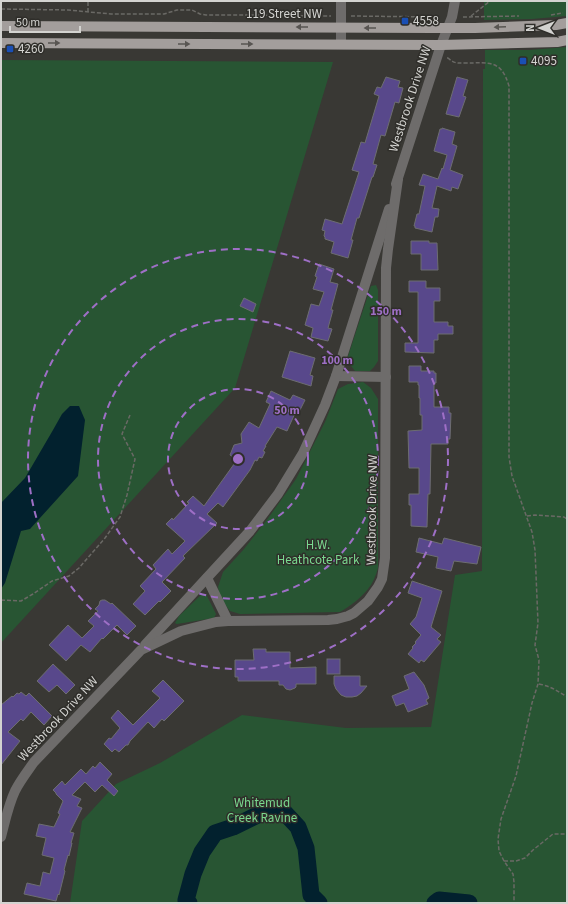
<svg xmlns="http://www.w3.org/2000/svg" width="568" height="904" font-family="'Source Sans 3',sans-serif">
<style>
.green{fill:#285533}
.water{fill:#02212e}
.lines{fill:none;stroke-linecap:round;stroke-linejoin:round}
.river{stroke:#02212e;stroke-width:17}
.building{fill:#58488b;stroke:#6d6d71}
.path{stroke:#6a6965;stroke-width:1.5;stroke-dasharray:4 2;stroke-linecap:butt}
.minor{stroke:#6e6c6b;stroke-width:10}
.major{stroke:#a39e9c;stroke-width:10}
.oneway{fill:#585552}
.ring{fill:none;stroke:#9e6fc6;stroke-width:2;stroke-dasharray:7 5}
.transit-dot{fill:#1a4fb4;stroke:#2f2e2a;stroke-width:1.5}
.labels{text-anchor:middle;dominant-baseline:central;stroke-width:3;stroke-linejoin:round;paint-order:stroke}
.street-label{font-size:13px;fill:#d3d3d0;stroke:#2f2e2a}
.poi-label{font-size:13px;fill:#d3d3d0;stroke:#2f2e2a;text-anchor:start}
.park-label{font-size:13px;fill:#7ad98f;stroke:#2f2e2a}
.centre{fill:#9e6fc6;stroke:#2f2e2a;stroke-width:2}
.ring-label{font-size:12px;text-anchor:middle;font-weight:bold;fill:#9e6fc6;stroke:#2f2e2a;stroke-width:3;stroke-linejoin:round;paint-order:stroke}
</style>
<rect width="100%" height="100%" fill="#393834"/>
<g class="green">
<path d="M483 1H567V16L532 19 484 20V2Z"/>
<path d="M567 47V903H189L186 900 172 903H70L82 821 116 784 160 763 242 715 346 728 431 727 455 575 482 571 483 69H485V50H529Z"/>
<path d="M1 60 333 62 235 388 1 643Z"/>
<path d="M376 285 378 290V361L374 367 370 371H355L351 366 348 356 371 286Z"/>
<path d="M363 382 371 388 378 399V568C376 575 373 583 368 589 361 598 350 606 340 612L240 614 230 611 220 598 218 587 223 572 244 549 269 517 296 479 325 422 338 389 348 384Z"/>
<path d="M202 594H206L216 614 214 618 177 624 175 623 179 616Z"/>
</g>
<path class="water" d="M70 406H79L85 420 78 476 30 529 21 531 5 583 1 589V503L25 478 53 430 62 414Z"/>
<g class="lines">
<g class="river">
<path d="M189 903 186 900 193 874 202 852 215 833 233 827 272 808 285 813 298 827 306 848 311 895 319 903"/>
<path d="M435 903 439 900 469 903"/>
</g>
</g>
<g class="building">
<path d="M386 77 400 81 398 87 403 88 399 103 395 102 385 136 381 135 373 164 377 165 373 177H372L359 218H357L351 240H353L348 258 331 253 334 242 325 239V237L324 236 325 231 322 230 325 219 342 224 359 172 352 170 361 142 365 143 379 96 374 94 377 87 381 88Z"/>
<path d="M457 77 468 80 463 96 466 97 459 117 446 114Z"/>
<path d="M442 128 455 132 452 144 457 146 450 170 463 175 458 189 452 187 451 191 437 186 432 208 439 209 438 217H435L432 232 415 228V226H414L417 214H419L425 186 419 185 423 174 438 179 442 168 443 169 447 155 434 151 440 129H442Z"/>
<path d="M411 241H429V243H437L438 270H421V254H411Z"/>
<path d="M319 264 334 269 330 282 338 284 331 310H333L328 328 332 329 328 341 311 337 313 328 305 325 311 304 319 306 324 292 313 289 317 277 315 276Z"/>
<path d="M409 281H426V288H440V301H434V322H448V326H453V334H438V340H434V353L405 352V343H418V292H409Z"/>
<path d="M244 298 256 304 253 312 240 306Z"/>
<path d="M290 351 315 358 310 375 313 376 311 386 282 377Z"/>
<path d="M409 366H421V371H434V373H436V383H434V407H449V413H451L450 439H448V444H431L430 494H428L427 527 411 526V505H409V494H419V468H409L408 431 422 430V415H420V398H419V385H418V382H409Z"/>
<path d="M271 391 290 400 293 395 305 400 299 412 296 411 287 431 277 427 265 446H266L263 451 265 452 262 458 259 457 257 461 255 460 250 470 223 507 218 503 207 514 217 523 183 556 185 558 162 582 171 591 160 602 159 601 145 615 133 604 145 591 140 586 156 569 153 565 168 549 172 554 185 541 166 524 172 518 173 520 189 503 187 502 193 496 204 506 237 460 230 455 234 445 242 443 241 434 249 422 259 428 270 404 266 402Z"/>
<path d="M419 538 442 544 444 538 481 547 477 564 454 561 451 571 436 568 438 557 416 552Z"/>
<path d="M412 581 442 591 431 627 441 635 437 639 441 642 424 662 421 660 419 663 408 654 413 648 412 647 416 643 415 642 421 635 410 624 416 617 422 598 408 593Z"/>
<path d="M102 600H105L111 604 112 603 136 626 127 635 117 625 103 639 102 638 90 652 81 645 66 661 49 645 68 625 82 638 94 626 88 621 98 611 95 609 99 605 100 601Z"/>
<path d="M253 649H266V652H290V668L316 667V684H296V687L295 688 290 690 286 689 283 685H279V681H238V677H235V660H254Z"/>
<rect x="327" y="659" width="13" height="15"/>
<path d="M53 664 75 685 66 694 57 685 49 692 37 681Z"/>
<path d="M414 672 424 685 429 698 426 700 428 704 408 712 404 703 396 706 392 696 409 689 404 676Z"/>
<path d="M334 676H360V686H367L361 693 357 696 352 697H346L341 695 336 689 334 684Z"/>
<path d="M163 680 184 701 164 721 162 719 154 728 148 722 130 741 128 745H126L119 752 115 749 112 752 104 744 109 738 111 739 120 728 111 718 118 710 133 725 160 698 152 691Z"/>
<path d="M21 692 26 696 29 693 52 716 44 725 31 712 23 721 21 719 8 732 20 741 1 765V705L12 696 13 697 17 693 19 694Z"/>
<path d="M100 762 112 774 107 780 118 791 114 796 102 785 95 792 85 782 72 795 81 799 77 806 82 808 70 832 74 833 71 843H72L69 856 68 855 64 870 65 871 59 895 58 894 56 901 24 894 27 883 40 886 43 872 50 874 54 858 42 855 46 838 36 836 39 824 54 827 60 814 58 813 63 801 56 794V793L53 790 62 781 65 785 81 769 86 774 93 766 95 768Z"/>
</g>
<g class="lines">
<g class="path">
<path d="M1 9 68 10 111 14H164L177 10H192L200 14 206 15H243L331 16"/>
<path d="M88 12V1"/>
<path d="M551 15 563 13"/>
<path d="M351 16 441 17"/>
<path d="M471 16 490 1"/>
<path d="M463 17 519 16"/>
<path d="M423 54 421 58H427"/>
<path d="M447 58H448C455 64 457 63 465 63 489 63 501 59 509 86V457L512 476 532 532 535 550 538 623 535 645 539 660 538 684 532 703 516 776 501 819 498 839 499 851 504 861 513 874 514 882V903"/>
<path d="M527 516 535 515 564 517 567 519"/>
<path d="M1 600 21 601 33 594 52 581 69 576 79 568 105 538 120 517 127 495 135 459 122 434 130 415"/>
<path d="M539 684C550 686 558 691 567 697"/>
<path d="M504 861H516L525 858 533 850 553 834H567"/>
</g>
<g class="minor">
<path d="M341 1V44"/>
<path d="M396 184 441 45 452 17 455 1"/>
<path d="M336 376 386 377"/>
<path d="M207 578 228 621"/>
<path d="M145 645 250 531 278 494 303 453 325 405 336 376 389 209"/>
<path d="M1 837C5 822 8 806 15 791 20 781 27 772 34 762L141 650 181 631 216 622 228 621 328 620 337 619 348 616 354 613 368 601 378 587 382 579 385 558 386 268 388 249 398 179"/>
</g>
<g class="major">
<path d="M1 26 433 28H475L556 25 567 23"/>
<path d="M1 43 441 45 557 42 567 40"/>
</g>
</g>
<defs><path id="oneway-solid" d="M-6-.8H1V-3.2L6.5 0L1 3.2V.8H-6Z"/></defs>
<g class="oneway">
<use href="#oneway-solid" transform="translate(302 27) rotate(-180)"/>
<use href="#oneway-solid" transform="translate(500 27) rotate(178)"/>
<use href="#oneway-solid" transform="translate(370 28) rotate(-180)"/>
<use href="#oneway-solid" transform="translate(54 43)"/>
<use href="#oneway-solid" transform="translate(184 44)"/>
<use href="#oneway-solid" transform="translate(247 44)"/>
</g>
<g class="ring">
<circle cx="238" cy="459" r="70"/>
<circle cx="238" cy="459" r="140"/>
<circle cx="238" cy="459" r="210"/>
</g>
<g class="transit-dot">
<rect x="401" y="17" width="8" height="8" rx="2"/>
<rect x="6" y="45" width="8" height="8" rx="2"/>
<rect x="519" y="57" width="8" height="8" rx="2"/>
</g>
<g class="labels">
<g class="street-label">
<text x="284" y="14">119 Street NW</text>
<text transform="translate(410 99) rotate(-72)">Westbrook Drive NW</text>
<text transform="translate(372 510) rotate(-89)">Westbrook Drive NW</text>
<text transform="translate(58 719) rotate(-47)">Westbrook Drive NW</text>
</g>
<g class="poi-label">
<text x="413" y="21">4558</text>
<text x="18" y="49">4260</text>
<text x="531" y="61">4095</text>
</g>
<g class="park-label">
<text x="318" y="545">H.W.<tspan x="318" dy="15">Heathcote Park</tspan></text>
<text x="262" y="803">Whitemud<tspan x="262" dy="15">Creek Ravine</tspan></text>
</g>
</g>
<circle cx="238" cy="459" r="6" class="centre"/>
<g class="ring-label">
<text x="386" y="315">150 m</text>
<text x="337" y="364">100 m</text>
<text x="287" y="414">50 m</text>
</g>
<rect width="568" height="904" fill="none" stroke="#d3d3d0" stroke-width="4"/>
<g transform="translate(540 28) rotate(270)" stroke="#2f2e2a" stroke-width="3" paint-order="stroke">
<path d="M0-3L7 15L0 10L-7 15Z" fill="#d3d3d0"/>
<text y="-6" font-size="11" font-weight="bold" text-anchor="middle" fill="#d3d3d0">N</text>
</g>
<path d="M10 26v6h70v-6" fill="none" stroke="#d3d3d0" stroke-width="2"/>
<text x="16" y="26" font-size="12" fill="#d3d3d0" stroke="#2f2e2a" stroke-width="3" paint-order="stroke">50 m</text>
</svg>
